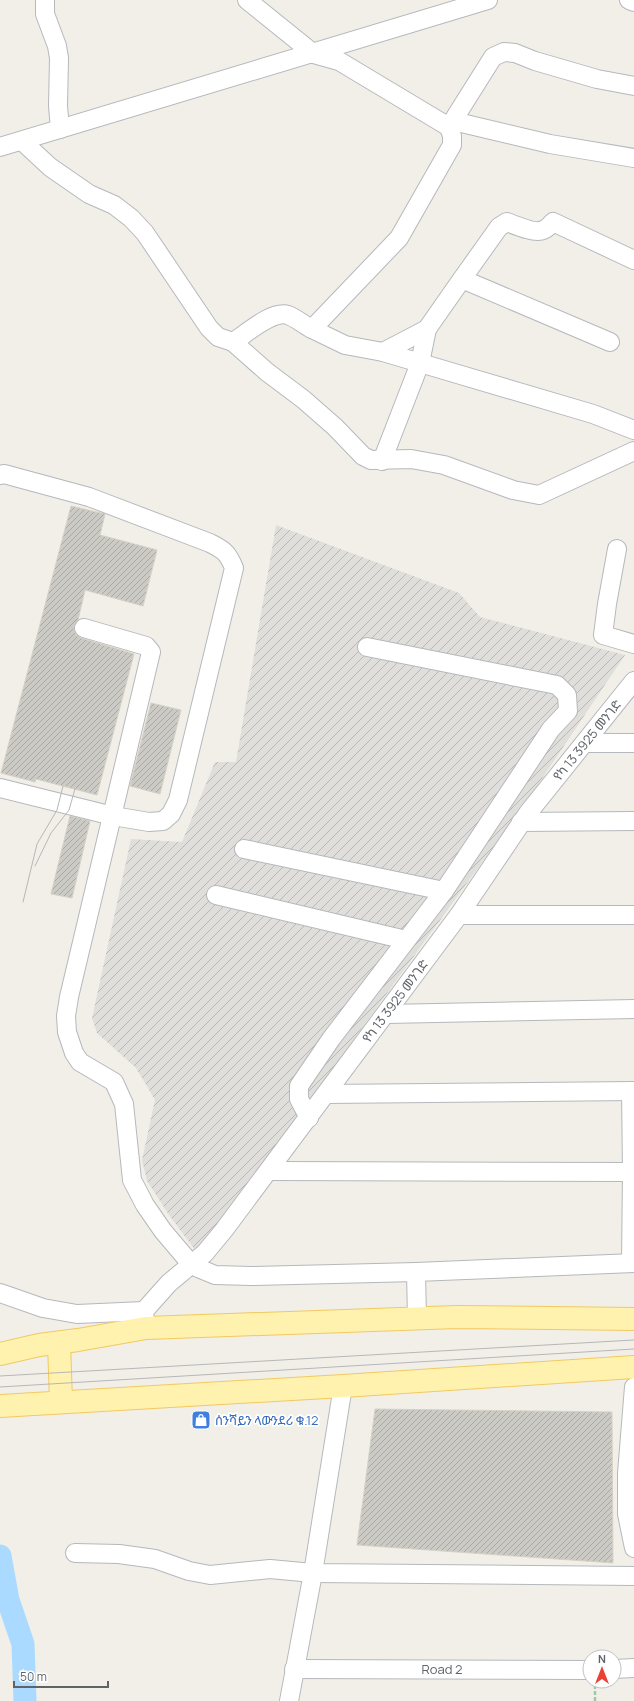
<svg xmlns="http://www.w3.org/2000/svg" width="634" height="1701" font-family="Manrope,'Noto Sans Ethiopic',sans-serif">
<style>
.industrial{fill:url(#industrial-furrows)}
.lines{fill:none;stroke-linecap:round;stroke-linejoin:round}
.river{stroke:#aadaff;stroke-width:23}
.building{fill:url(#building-hatch);stroke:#d6d1c6}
.minor-casing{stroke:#b5b8bc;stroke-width:20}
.major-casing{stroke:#f2c960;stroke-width:24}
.path{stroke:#9cc7a9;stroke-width:2.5;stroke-dasharray:4 2;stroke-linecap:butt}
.minor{stroke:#fff;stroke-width:18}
.major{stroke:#fff2af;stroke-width:22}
.tram{stroke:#b6b7b8;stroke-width:1}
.labels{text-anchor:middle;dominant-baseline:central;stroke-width:3.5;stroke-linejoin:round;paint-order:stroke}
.street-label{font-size:13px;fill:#5f6368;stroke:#fff}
.shop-label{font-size:13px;fill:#366cbe;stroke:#fff;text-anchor:start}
</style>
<defs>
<pattern id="industrial-furrows" width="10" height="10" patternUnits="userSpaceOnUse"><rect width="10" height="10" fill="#e0deda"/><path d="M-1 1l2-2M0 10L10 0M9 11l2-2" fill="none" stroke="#b9b8b5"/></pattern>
<pattern id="building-hatch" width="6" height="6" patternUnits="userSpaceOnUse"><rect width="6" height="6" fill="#cccac5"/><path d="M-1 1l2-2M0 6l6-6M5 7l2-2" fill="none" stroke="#a9a8a4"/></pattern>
</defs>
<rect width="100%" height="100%" fill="#f1efe8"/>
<path class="industrial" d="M276 525 459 593 480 617 625 655 533 792 198 1254 169 1215 147 1181 142 1160 155 1100 136 1068 97 1033 92 1018 131 839 182 842 215 762H236Z"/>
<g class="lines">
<path class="river" d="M0 1556 8 1600 23 1644 25 1701"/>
</g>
<g class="building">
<path d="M71 506 105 514 100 535 157 550 143 606 85 590 78 620 74 625V630L76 635 81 638 134 654 97 795 36 779 35 782 1 773Z"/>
<path d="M151 703 181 710 160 794 130 786Z"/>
<path d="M70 816 90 821 72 898 51 894Z"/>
<path d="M375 1409 612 1412 613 1563 357 1545Z"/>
</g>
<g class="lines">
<defs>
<g id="minor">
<path d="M45 0V14L57 46 59 58 58 106 60 129"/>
<path d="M247 0 314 54 339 61 449 127 452 136V145L399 238 312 329 345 345 383 352"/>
<path d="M629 0 634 2"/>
<path d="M453 121 550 144 634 158"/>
<path d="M449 127 493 57 504 52 515 53 535 61 597 79 634 86"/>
<path d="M22 141 50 167 89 194 114 205 131 218 145 233 209 328 218 337 233 342C246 334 272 310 288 315 296 318 304 325 312 329"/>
<path d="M0 147 488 0"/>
<path d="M462 279 499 227 507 222C515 225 535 234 543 230 547 229 550 225 553 222L634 260"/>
<path d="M233 342 267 372 303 399 335 427 363 456 371 460 411 459 444 465 513 490 539 495 634 451"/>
<path d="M610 342 462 279 427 329 383 352 593 414 634 430"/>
<path d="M382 461 420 363 427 329"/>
<path d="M0 475 4 474 89 497 210 543C224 550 228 553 234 568L178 800 171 814 163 821 149 822 113 816 0 788"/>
<path d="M617 549 607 604 603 635 634 644"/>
<path d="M84 628 146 646 151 652 69 997 66 1016 67 1032 74 1053 80 1062 114 1082 124 1104 132 1180 145 1205 163 1231 191 1264 198 1268 215 1275 251 1276 416 1272 634 1263"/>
<path d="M585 743H634"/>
<path d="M521 822 634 821"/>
<path d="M244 849 444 891"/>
<path d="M216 895 406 940"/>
<path d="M459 915H634"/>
<path d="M386 1014 634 1009"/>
<path d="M631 1091 632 1172 631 1262"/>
<path d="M326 1094 634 1091"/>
<path d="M309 1118 299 1099V1086L331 1039 444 891 551 729 568 711 567 695 557 685 367 647"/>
<path d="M270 1171 634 1172"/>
<path d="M416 1272 417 1318"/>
<path d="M0 1293 43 1308 77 1314 144 1311 145 1323"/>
<path d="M144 1311 169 1283 205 1253 224 1230 459 915 528 813 634 681"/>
<path d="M634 1387 627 1473V1514L634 1548"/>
<path d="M75 1553 119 1554 155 1559 189 1571 210 1575 270 1569 313 1573 634 1576"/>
<path d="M294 1669 590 1670"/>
<path d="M614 1669 634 1668"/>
<path d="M289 1701 313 1573 343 1386"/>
</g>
<g id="major">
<path d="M59 1343 61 1401"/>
<path d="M0 1354 39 1345 78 1340 146 1328 457 1317 634 1319"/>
<path d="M0 1406 343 1386 634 1367"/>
</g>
</defs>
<use href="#minor" class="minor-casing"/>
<use href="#major" class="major-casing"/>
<path class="path" d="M595 1701V1683"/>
<use href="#minor" class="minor"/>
<use href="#major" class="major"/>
<g class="tram">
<path d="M35 866 51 833 69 810 75 789"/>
<path d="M23 902 37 844 57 810 63 786"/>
<path d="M0 1376 634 1340"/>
<path d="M0 1387 634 1349"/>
</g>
</g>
<defs>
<symbol id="shop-square" viewBox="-11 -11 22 22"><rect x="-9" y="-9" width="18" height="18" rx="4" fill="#3f7fe0" stroke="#fff"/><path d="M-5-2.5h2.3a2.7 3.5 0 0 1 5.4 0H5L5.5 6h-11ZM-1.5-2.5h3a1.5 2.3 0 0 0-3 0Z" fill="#fff"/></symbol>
</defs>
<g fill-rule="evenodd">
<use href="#shop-square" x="190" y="1409" width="22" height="22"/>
</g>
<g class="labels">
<g class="street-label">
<text transform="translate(587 740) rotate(-51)">የካ 13 3925 መንገድ</text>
<text transform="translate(395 1001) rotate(-53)">የካ 13 3925 መንገድ</text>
<text x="442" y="1669">Road 2</text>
</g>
<g class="shop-label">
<text x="215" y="1420">ሰንሻይን ላውንደሪ ቁ.12</text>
</g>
</g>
<g transform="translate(602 1669)"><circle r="19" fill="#ffffff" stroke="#bfc1c3"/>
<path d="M0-3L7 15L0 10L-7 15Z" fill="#ea4335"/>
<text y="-6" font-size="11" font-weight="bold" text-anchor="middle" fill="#5f6368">N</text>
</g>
<path d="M14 1681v6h94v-6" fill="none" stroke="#5f6368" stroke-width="2"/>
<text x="20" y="1681" font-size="12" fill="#5f6368" stroke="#ffffff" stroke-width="3" paint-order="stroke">50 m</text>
</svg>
